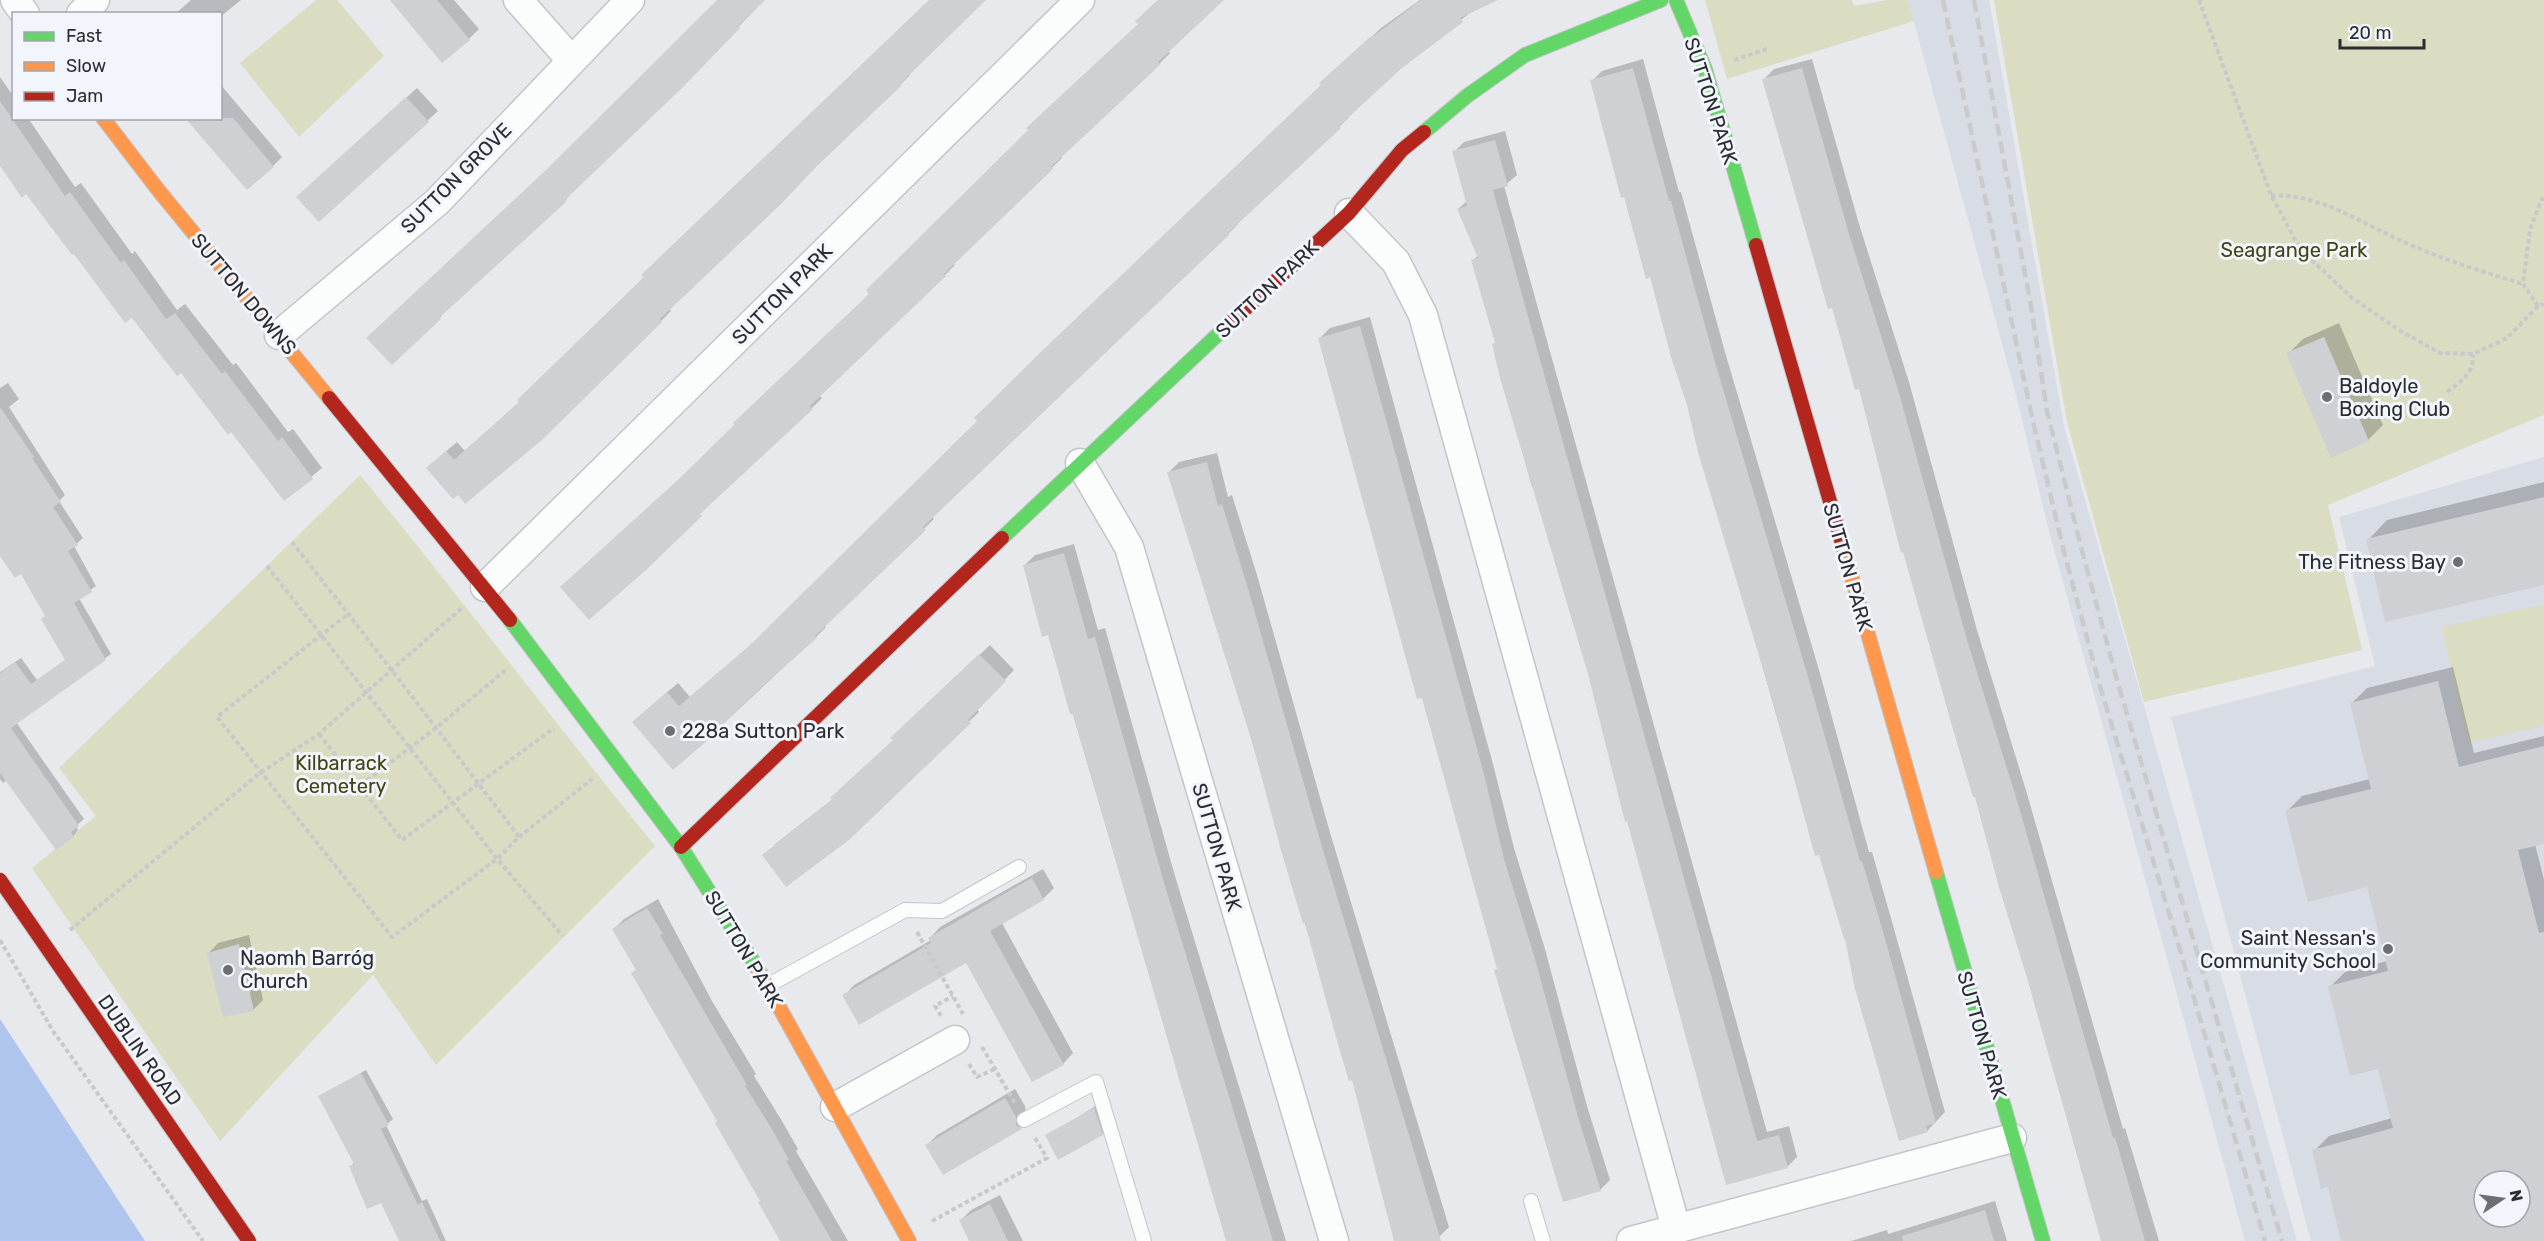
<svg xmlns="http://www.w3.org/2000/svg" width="2544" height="1241" font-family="Rubik,sans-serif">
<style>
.built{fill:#d8dce4;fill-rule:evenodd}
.green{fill:#daddc2}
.water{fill:#afc5ee}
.shadow{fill:#0003;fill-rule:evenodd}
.building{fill:#ced0d3;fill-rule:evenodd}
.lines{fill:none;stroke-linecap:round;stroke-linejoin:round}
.lane-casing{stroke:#c3c5c8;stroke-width:16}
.street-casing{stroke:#c3c5c8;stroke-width:31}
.fast-casing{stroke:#c3c5c8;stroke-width:16}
.slow-casing{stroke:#c3c5c8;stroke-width:16}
.jam-casing{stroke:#c3c5c8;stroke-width:16}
.path{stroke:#c8c9ca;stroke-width:4;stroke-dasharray:4.5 3;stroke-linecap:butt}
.lane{stroke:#fbfcfc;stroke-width:14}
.street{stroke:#fbfcfc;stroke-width:28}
.fast{stroke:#63d668;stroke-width:14}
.slow{stroke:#ff974d;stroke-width:14}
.jam{stroke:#b3261e;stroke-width:14}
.rail{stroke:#cacacb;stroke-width:4.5;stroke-dasharray:12 6;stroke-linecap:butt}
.poi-dot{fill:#6d6e72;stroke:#f2f5fc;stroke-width:2}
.labels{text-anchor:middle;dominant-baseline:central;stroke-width:6;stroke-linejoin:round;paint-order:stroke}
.street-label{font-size:20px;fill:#2b2c2f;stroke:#f2f5fc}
.park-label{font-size:20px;fill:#424510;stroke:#f2f5fc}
.poi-label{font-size:20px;fill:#2b2c2f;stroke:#f2f5fc;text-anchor:start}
</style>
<rect width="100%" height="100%" fill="#e7e9ed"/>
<g class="built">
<path d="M1908 0H1989L2064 426 2297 1241H2245L2050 535 2016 395Z"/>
<path d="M2544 457V1241H2311L2171 717 2375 666 2339 517ZM2484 1181H2520V1217H2484Z"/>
</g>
<g class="green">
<path d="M316 0H337L384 56 299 137 240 63Z"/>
<path d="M1705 0H1852L1854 6 1887 0H1908L1914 21 1727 79Z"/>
<path d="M1994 0H2544V415L2328 505 2362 650 2144 702 2067 422Z"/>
<path d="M360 475C460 597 555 723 655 846L436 1065 373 975 220 1141 32 868 96 816 59 768Z"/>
<path d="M2544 604V726L2468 743 2442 627Z"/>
</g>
<path class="water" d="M0 1019 2 1022 145 1241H0Z"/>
<g class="shadow">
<path d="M191 0H241L220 17V14H175Z"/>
<path d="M392 0H454L479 29 469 39Z"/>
<path d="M719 0H764L693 75 574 190 565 201 449 307 440 318 392 363 558 160Z"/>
<path d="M932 0H984L909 73 910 75 900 85 669 308 671 311 661 321 465 502 438 458 457 442 465 451 521 401Z"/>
<path d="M1159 0H1219L1167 51 1170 53 1160 63 1060 156 1062 158 953 263 955 265 945 275 819 395 822 398 812 408 589 618 692 469 871 294 1140 24Z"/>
<path d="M1420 0H1495L1471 12 1401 67 1348 116 1349 117 1339 127 1237 222 1238 224 1228 234 932 516 934 519 824 625 826 627 816 637 707 739 644 712 678 683 690 697 760 637 979 421 1058 337 1381 28Z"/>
<path d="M1643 59 1679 192H1681L1725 352 1819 670 1869 852H1872L1891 918 1945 1112 1927 1131 1846 937 1820 853 1816 854 1651 276 1592 81 1602 71Z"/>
<path d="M1812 59 1859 224 1909 382 1977 630 2028 797 2123 1129 2125 1128 2159 1241H2102L1860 387 1764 79 1774 69Z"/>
<path d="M0 77 14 97V118H28L75 187 81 183 132 254 135 251 177 310 185 304 233 365 236 363 288 432 293 429 322 468 284 499 232 429 132 316 125 321 27 192 0 163Z"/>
<path d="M220 84 282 157 273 166 220 118Z"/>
<path d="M417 88 438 111 319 220 308 187Z"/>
<path d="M1505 131 1517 175 1504 186 1767 1132 1789 1126 1797 1157 1787 1167 1727 1184 1589 674 1535 487H1532L1493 345 1496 342 1473 260 1479 255 1458 209 1467 201 1454 152 1464 142Z"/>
<path d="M1370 317 1493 764 1514 848 1545 949 1587 1106 1610 1180 1600 1190 1499 968 1320 338 1330 328Z"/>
<path d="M2339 323 2383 425 2368 440 2288 354 2303 339Z"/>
<path d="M8 383 19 399 9 407 65 495 59 501 83 538 74 546 96 586 79 598 111 654 16 722 84 819 76 826 78 830 73 836 7 780 3 783 0 779V672L21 658 37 680 67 659 47 615 22 572 0 554V388Z"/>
<path d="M1217 453 1228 497 1232 495 1257 575 1331 836 1449 1227 1439 1237 1425 1241H1396L1353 1078 1341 1047 1228 659H1226L1169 472 1179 462Z"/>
<path d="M2544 482V583L2368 540 2387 520Z"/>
<path d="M1074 544 1098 630 1105 628 1175 876 1286 1241H1228L1049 633 1025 565 1035 555Z"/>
<path d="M990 645 1014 670 977 709 979 712 849 838 774 845 833 799 894 740 902 728Z"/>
<path d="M2453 667 2474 753 2544 736V842L2535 844 2544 880V1241H2343L2329 1185 2314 1151 2329 1136 2392 1118 2379 1067 2330 987 2345 972 2387 961 2368 886 2287 811 2302 796 2370 779 2352 703 2367 688ZM2484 1181H2520V1217H2484Z"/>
<path d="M1043 869 1054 888 1043 899 1002 923 1073 1053 1063 1064 966 961 844 996 854 985 931 940 930 938 940 927Z"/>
<path d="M658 899 712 1001 756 1074 754 1076 782 1121 798 1149 796 1151 848 1241H782L638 969 614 929 624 919Z"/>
<path d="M249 935 263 1000 253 1010 208 954 218 943Z"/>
<path d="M366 1070 393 1119 386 1125 422 1201 427 1199 446 1241H400L382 1201 351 1166 355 1162 320 1096Z"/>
<path d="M1015 1089 1025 1106 1026 1115 1031 1118 1021 1127 943 1173 927 1145 937 1135Z"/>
<path d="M1099 1104 1106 1129 1102 1134 1047 1136Z"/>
<path d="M1000 1195 1023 1241H971L961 1220 971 1210Z"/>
<path d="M1995 1201 2007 1241H1851L1887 1230 1888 1234Z"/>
</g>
<g class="building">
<path d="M390 0H437L470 40 442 63Z"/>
<path d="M717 0H765L738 26 740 28 683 87 565 200 566 202 439 318 441 319 392 365 366 338 546 170Z"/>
<path d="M929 0H986L900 84 901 86 817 166 781 204 660 319 662 322 543 439 465 504 458 495 453 499 426 468 446 451 454 460 519 402 517 400 644 277 641 275Z"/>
<path d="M1158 0H1224L1158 62 1161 64 1051 167 1053 169 944 274 946 276 810 406 813 409 700 514 702 516 646 570 589 620 560 587 680 478 734 425 733 423 869 294 866 290 1028 130 1026 128 1138 24 1135 21Z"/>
<path d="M1421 0H1498L1460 18 1463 22 1402 68 1339 126 1341 128 1228 233 1229 235 923 527 926 530 815 636 817 638 767 682 707 739 708 740 673 770 632 722 667 692 679 706 748 647 977 421 974 418 1046 347 1321 85 1319 83 1370 37 1371 38Z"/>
<path d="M1633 68 1669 201H1671L1715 362 1809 680 1860 861H1862L1882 928 1936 1123 1926 1126 1928 1132 1899 1141 1855 989 1845 939H1844L1819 855 1815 856 1775 709 1698 452 1687 405 1671 357 1650 277 1646 279 1624 197 1621 198 1590 80Z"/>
<path d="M1802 68 1849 234 1899 393 1967 640 2019 807 2113 1138 2115 1137 2145 1241H2101L2028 981 1998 884 1975 797H1973L1952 726 1903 552 1901 553 1859 389 1855 390 1832 308 1828 309 1762 79Z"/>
<path d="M406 97 429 122 319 222 296 197Z"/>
<path d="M0 101 65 196 70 192 121 263 124 260 166 319 175 313 222 374 225 371 278 441 282 437 313 479 284 501 231 432 228 435 181 373 177 376 132 318 125 323 74 254 72 255 26 194 22 198 0 166Z"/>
<path d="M185 118H233L274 167 247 190Z"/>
<path d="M1495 140 1508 186 1493 190 1757 1141 1779 1135 1788 1168 1726 1185 1627 821 1625 822 1588 674 1500 378 1492 344 1495 343 1471 260 1478 258 1457 209 1467 206 1452 151Z"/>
<path d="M1360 326 1484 774 1504 859 1535 959 1578 1117 1601 1191 1563 1202 1494 970 1497 969 1422 698 1417 699 1318 338Z"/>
<path d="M2324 337 2369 441 2331 458 2286 353Z"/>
<path d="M0 407 34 457 32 458 61 502 53 507 78 545 68 551 92 592 74 603 106 660 11 728 79 826 71 832 74 837 56 850 0 773V673L15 662 31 684 65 660 41 619 45 616 21 574 15 578 0 556Z"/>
<path d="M1207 462 1218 506 1222 504 1247 585 1322 847 1441 1241H1394L1352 1080 1349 1081 1339 1048 1305 923 1303 924 1281 850 1253 745 1167 472Z"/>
<path d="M2544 497V585L2385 622 2366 539Z"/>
<path d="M1064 553 1088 639 1095 637 1165 886 1273 1241H1226L1073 714H1070L1048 635 1042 637 1023 565Z"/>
<path d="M979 654 1006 681 968 720 971 723 849 840 786 887 762 855 832 800 830 798 893 740 890 738Z"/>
<path d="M2438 681 2459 767 2544 746V844L2518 850 2539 933 2544 932V1241H2341L2328 1187 2321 1189 2312 1150 2393 1128 2378 1069 2350 1076 2328 986 2388 971 2367 887 2308 902 2285 810 2371 789 2350 703ZM2484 1181H2520V1217H2484Z"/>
<path d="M1032 878 1044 900 990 931 1064 1065 1032 1082 966 963 859 1025 842 995 931 943 928 938Z"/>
<path d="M647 908 663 934 660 935 747 1085 745 1086 773 1131 789 1160 786 1161 832 1241H780L758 1202 760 1201 715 1123 717 1121 631 973 636 970 612 929Z"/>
<path d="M239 944 254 1011 223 1017 207 953Z"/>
<path d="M361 1073 389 1125 381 1129 418 1205 422 1202 440 1241H399L381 1203 367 1209 349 1166 354 1164 318 1096Z"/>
<path d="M1005 1098 1016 1117V1125L1022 1129 943 1175 925 1145Z"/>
<path d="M1094 1108 1103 1135 1058 1160 1045 1135Z"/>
<path d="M990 1204 1008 1241H969L959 1220Z"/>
<path d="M1985 1210 1994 1241H1903L1902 1236Z"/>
</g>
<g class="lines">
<defs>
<g id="lane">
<path d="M767 986 905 910 942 911 1019 867"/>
<path d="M1024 1120 1096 1082 1144 1241"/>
<path d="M1531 1201 1543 1241"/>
</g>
<g id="street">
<path d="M15 0 25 14"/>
<path d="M518 0 571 60"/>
<path d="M81 14 95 0"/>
<path d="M1349 213 1396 262 1423 315 1676 1228"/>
<path d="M279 335 437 202 630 0"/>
<path d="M1080 463 1129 547 1334 1241"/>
<path d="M485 587 1080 0"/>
<path d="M835 1107 955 1040"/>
<path d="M1631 1241 2012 1138"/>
</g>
<g id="fast">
<path d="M1676 0 1705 69 1756 245"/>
<path d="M1424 132 1467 96 1525 55 1661 0"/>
<path d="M1002 538 1230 323"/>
<path d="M510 620 681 847 758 969"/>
<path d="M1936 872 2043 1241"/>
</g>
<g id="slow">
<path d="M103 118 159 191 329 398"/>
<path d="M1844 550 1936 872"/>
<path d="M758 969 909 1241"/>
</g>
<g id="jam">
<path d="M1756 245 1844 550"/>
<path d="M1230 323 1349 213 1402 150 1424 132"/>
<path d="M329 398 510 620"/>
<path d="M681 847 1002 538"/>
<path d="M0 880 249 1241"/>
</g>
</defs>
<use href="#lane" class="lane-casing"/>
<use href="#street" class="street-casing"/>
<use href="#fast" class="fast-casing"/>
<use href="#slow" class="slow-casing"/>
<use href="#jam" class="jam-casing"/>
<g class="path">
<path d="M2199 0 2271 195 2300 249 2352 298 2399 330 2440 353 2473 354 2507 338 2538 306 2544 304"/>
<path d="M1734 60 1767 49"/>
<path d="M2271 195C2328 195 2367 228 2418 248 2452 263 2488 273 2523 284"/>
<path d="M2538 306 2523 284 2530 229 2544 194"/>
<path d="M2447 392C2462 380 2474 374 2473 354"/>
<path d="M292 542C369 640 444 738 519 837L497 859 392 937 217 717 348 614"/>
<path d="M267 566 497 859 563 936"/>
<path d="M319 734 402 840 554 728"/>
<path d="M361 785 436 728 508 668"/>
<path d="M519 837 592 779"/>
<path d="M70 930 260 773 319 734 463 607"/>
<path d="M917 932 963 1014"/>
<path d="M0 940 53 1031 203 1241"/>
<path d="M941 1016 935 1006 953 996"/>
<path d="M982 1047 1015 1103"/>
<path d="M969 1064 977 1077 995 1069"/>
<path d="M932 1221 1047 1158 1035 1138"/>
</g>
<use href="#lane" class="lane"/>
<use href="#street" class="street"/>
<use href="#fast" class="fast"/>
<use href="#slow" class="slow"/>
<use href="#jam" class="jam"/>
<g class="rail">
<path d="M1943 0 2032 417 2064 552 2099 683 2173 926 2265 1241"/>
<path d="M1974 0 2031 306 2047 411 2081 547 2117 680 2282 1241"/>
</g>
</g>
<g class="poi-dot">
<circle cx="2327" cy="397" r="6"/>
<circle cx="2458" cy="562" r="6"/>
<circle cx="670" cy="731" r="6"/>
<circle cx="2388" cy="949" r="6"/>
<circle cx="228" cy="970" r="6"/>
</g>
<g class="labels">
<g class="street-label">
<text transform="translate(1711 101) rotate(72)">SUTTON PARK</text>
<text transform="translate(456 178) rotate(-45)">SUTTON GROVE</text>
<text transform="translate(1267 289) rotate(-43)">SUTTON PARK</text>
<text transform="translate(244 294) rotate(50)">SUTTON DOWNS</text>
<text transform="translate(782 294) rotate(-45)">SUTTON PARK</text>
<text transform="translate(1848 567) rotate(74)">SUTTON PARK</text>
<text transform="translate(1217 847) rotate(74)">SUTTON PARK</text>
<text transform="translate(744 949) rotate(59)">SUTTON PARK</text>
<text transform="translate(1982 1035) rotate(74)">SUTTON PARK</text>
<text transform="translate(140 1050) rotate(55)">DUBLIN ROAD</text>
</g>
<g class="park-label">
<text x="2294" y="250">Seagrange Park</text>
<text x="341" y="763">Kilbarrack<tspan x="341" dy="23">Cemetery</tspan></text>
</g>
<g class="poi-label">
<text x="2339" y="386">Baldoyle<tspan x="2339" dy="23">Boxing Club</tspan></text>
<text x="2446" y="562" text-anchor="end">The Fitness Bay</text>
<text x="682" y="731">228a Sutton Park</text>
<text x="2376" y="938" text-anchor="end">Saint Nessan's<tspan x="2376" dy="23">Community School</tspan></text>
<text x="240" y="958">Naomh Barróg<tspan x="240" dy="23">Church</tspan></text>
</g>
</g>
<rect x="12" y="12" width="210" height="108" fill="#f2f5fc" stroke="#a2a5aa" stroke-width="1.5"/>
<rect x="24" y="32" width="30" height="9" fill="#63d668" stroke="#a2a5aa" stroke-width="1.5"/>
<text x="66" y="42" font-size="18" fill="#2b2c2f">Fast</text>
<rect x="24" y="62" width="30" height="9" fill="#ff974d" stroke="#a2a5aa" stroke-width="1.5"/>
<text x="66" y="72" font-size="18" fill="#2b2c2f">Slow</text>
<rect x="24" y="92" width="30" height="9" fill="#b3261e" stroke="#a2a5aa" stroke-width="1.5"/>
<text x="66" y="102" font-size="18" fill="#2b2c2f">Jam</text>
<g transform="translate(2502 1199) rotate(77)"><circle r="28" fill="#f2f5fc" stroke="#a2a5aa" stroke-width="1.5"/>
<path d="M0-4.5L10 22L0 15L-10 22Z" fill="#6d6e72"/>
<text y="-9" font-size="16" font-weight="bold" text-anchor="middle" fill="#2b2c2f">N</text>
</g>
<path d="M2340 39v9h84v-9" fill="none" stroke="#2b2c2f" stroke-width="3"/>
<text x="2349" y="39" font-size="18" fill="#2b2c2f" stroke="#f2f5fc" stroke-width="4.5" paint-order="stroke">20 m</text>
</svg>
